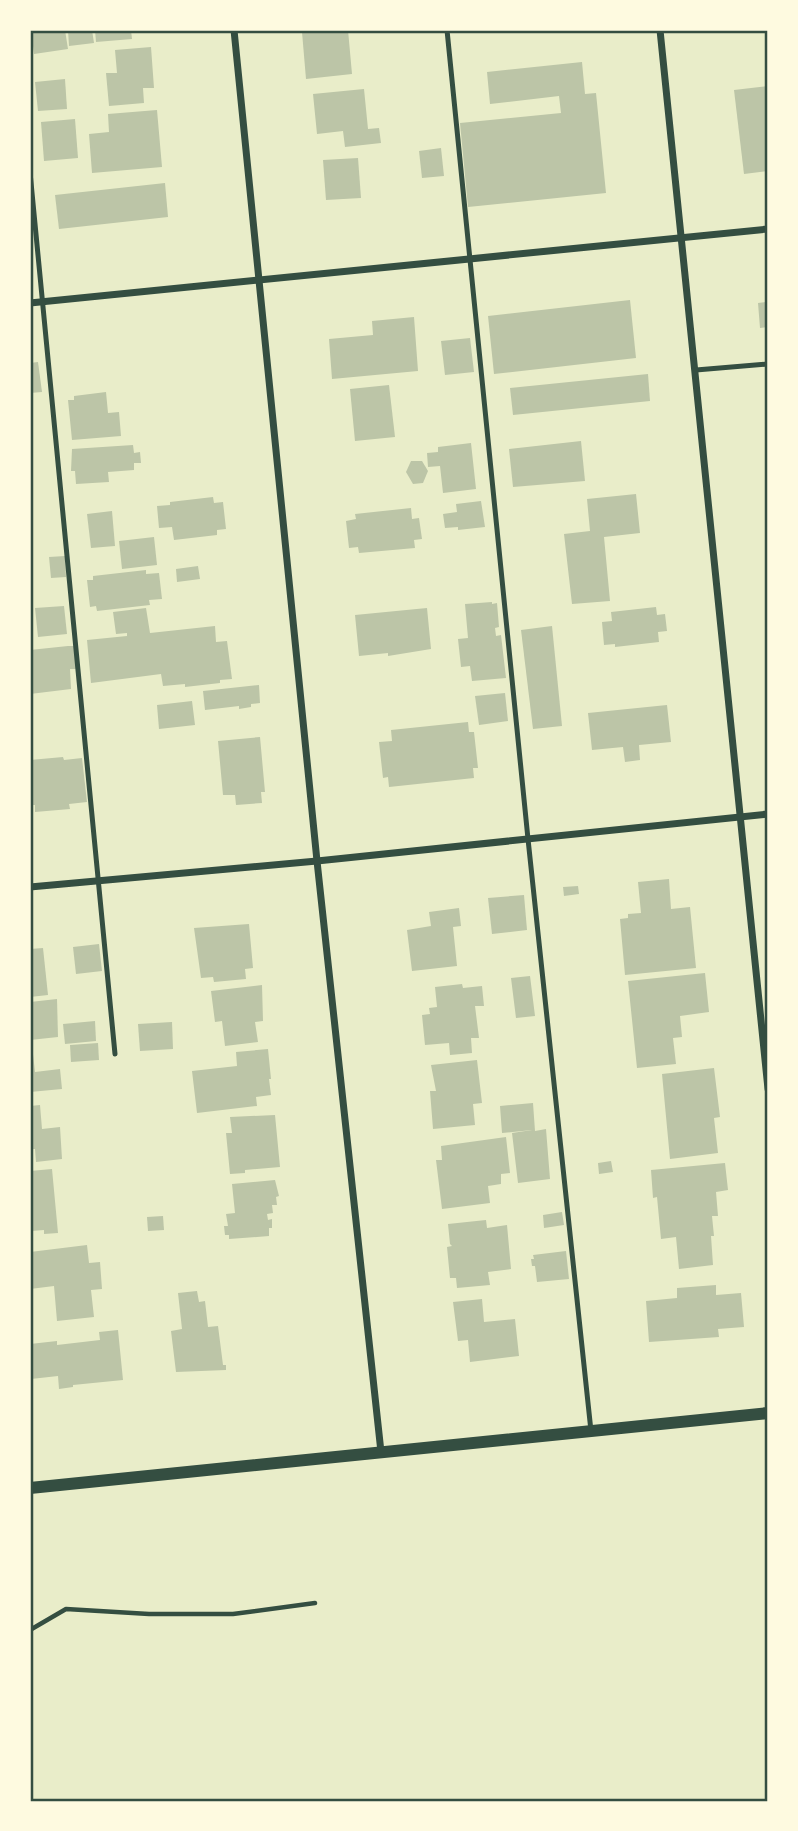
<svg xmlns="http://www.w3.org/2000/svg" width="798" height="1831" font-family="'Varela Round',sans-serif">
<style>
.building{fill:#bcc5a7}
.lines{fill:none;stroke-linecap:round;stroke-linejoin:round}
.path{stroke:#344e41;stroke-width:4.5}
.service{stroke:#344e41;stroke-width:5}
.minor{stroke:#344e41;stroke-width:7}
.tertiary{stroke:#344e41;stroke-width:12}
.neatline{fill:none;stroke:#344e41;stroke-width:2.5}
</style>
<rect width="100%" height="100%" fill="#e9edc9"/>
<g class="building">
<path d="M31 30H65L68 49 34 54Z"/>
<path d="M68 30H92L94 43 69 46Z"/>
<path d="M95 30H131L132 39 96 42Z"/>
<path d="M322 30H348L352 74 306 79 302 32Z"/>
<path d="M151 47 154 88H143L144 103 109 106 106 73H117L115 50Z"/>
<path d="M582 62 585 94 596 93 606 193 468 207 460 123 561 113 559 96 490 104 487 72Z"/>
<path d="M65 79 67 109 38 111 35 82Z"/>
<path d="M768 86V171L744 174 734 90Z"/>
<path d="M364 89 368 129 379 128 381 143 345 147 343 131 317 134 313 94Z"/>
<path d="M157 110 162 167 92 173 89 134 109 132 108 114Z"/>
<path d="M75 119 78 158 44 161 41 122Z"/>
<path d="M441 148 444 176 422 178 419 151Z"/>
<path d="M358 158 361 198 326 200 323 160Z"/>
<path d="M165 183 168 217 59 229 55 195Z"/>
<path d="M765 288H768V327L760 328 758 303 766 302Z"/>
<path d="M630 300 636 358 494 374 488 316Z"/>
<path d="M414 317 418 371 332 379 329 339 373 335 372 321Z"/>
<path d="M470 338 474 372 445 375 441 341Z"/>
<path d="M38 362 42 392 30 393V363Z"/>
<path d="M648 374 650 401 513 415 510 388Z"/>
<path d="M389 385 395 437 355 441 350 389Z"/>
<path d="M106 392 108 413 119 412 121 436 72 440 68 400H74V396Z"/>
<path d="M581 441 585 481 513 487 509 449Z"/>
<path d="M471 443 476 489 443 493 440 466 428 467 427 453 438 452V447Z"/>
<path d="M133 445 134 453 140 452 141 463H134V470L108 472 109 482 76 484 75 471H71L72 449Z"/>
<path d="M411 461H422L428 471 423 483 413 484 406 472Z"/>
<path d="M636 494 640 533 604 537 610 601 572 604 564 534 590 531 587 499Z"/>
<path d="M213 497 214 503 223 502 226 529 217 530V535L174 540 172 527 159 528 157 506 170 505V502Z"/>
<path d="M481 501 485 527 458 530V527L445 528 443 514 457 512 456 504Z"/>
<path d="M411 508 412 519 419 518 422 539 414 540 415 548 359 553 358 547 349 548 346 521 356 519 355 514Z"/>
<path d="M112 511 115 546 91 548 87 514Z"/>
<path d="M154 537 157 565 122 569 119 541Z"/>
<path d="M65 556 66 577 51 578 49 557Z"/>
<path d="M198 566 200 579 177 582 176 569Z"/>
<path d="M146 570V574L159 573 162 599 149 600 150 605 97 611 96 606 90 607 87 580H93V576Z"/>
<path d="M492 602V604L497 603 499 627 495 628 496 636 501 635 506 678 472 681 470 666 461 667 458 639 468 638 465 604Z"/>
<path d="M64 606 67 634 38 637 35 608Z"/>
<path d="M656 607 657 615 665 614 667 631 658 632 659 642 615 647V644L604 645 602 622 612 621 611 612Z"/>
<path d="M146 608 150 633 215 626 216 642 227 641 232 679 220 680V683L185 687V684L163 686 161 674 91 683 87 640 127 636V633L116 634 113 612Z"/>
<path d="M427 608 431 649 388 656V653L359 656 355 615Z"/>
<path d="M552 626 562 726 533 729 521 630Z"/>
<path d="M68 646H76L78 669H70L71 689 30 694V650Z"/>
<path d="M259 685 260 703 251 704V707L239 709V706L205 710 203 691Z"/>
<path d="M505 693 508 721 479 725 475 696Z"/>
<path d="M192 701 195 725 159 729 157 705Z"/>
<path d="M667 705 671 742 639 745 640 760 625 762 623 747 592 750 588 713Z"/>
<path d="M468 722 469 732H474L478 768H473L474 778 389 787 388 777 383 778 379 742 392 741 391 730Z"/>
<path d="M260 737 265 792H261L262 803 236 805 235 795H223L218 741Z"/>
<path d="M63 757 64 760 82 758 87 802 69 804 70 809 35 812V805H30V760Z"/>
<path d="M669 879 671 909 690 907 696 968 625 975 620 919 628 918V914L641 913 638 882Z"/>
<path d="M578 886 579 894 564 896 563 887Z"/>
<path d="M524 895 527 930 492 934 488 898Z"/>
<path d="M459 908 461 926 453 927 457 966 412 971 407 930 431 926 429 912Z"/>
<path d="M249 924 253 968 245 969 246 979 214 982 213 977 201 978 194 928Z"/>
<path d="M99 944 102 971 76 974 73 947Z"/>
<path d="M43 948 48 995 30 997V949Z"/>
<path d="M705 973 709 1012 680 1016 682 1037 673 1038 676 1064 637 1068 628 981Z"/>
<path d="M530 976 535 1016 516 1018 511 978Z"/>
<path d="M462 984 463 988 482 986 484 1006H475L479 1038H471L472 1053 450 1055 449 1043 425 1045 422 1015 430 1014 429 1008 437 1007 435 987Z"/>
<path d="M262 985 263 1021 255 1022 258 1042 225 1046 222 1021 215 1022 211 991Z"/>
<path d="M57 999 58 1037 30 1040V1002Z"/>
<path d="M95 1021 96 1041 65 1044 63 1024Z"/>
<path d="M172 1022 173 1049 140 1051 138 1024Z"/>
<path d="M98 1043 99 1060 71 1062 70 1045Z"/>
<path d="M268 1049 271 1079H269L271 1095 256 1097 257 1106 197 1113 192 1071 237 1066 236 1052Z"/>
<path d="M33 1054 35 1072 60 1069 62 1089 30 1092V1055Z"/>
<path d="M477 1060 482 1103 473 1104 475 1125 433 1129 430 1091H436L431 1065Z"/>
<path d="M714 1068 720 1117 714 1118 718 1153 670 1159 662 1074Z"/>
<path d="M533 1103 535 1131 546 1129 550 1179 518 1183 512 1133 532 1130 502 1133 500 1106Z"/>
<path d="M40 1105 42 1129 60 1127 62 1159 36 1162 35 1149H30V1106Z"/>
<path d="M275 1115 280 1167 245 1170V1173L230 1174 226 1133H232L230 1117Z"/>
<path d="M506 1137 510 1173 501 1174V1184L488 1186 490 1203 442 1209 436 1160H442L441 1146Z"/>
<path d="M611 1161 613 1172 599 1174 598 1163Z"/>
<path d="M725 1163 728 1190 716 1192 718 1216H712L714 1236H711L713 1265 679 1269 676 1237 661 1239 657 1197 653 1198 651 1170Z"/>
<path d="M52 1169 58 1233 44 1234V1230L31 1231 30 1228V1171Z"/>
<path d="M275 1180 279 1196 276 1197 277 1205H272L273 1213 267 1214 268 1220 272 1219V1228H269V1236L229 1239V1235H225L224 1226H228L226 1214 235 1213 232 1184Z"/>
<path d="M562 1212 564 1225 544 1228 543 1215Z"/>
<path d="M163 1216 164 1230 148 1231 147 1217Z"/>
<path d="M486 1220 487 1228 507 1225 511 1269 488 1272 490 1285 457 1288 456 1278H450L447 1247 452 1246 450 1244 448 1224Z"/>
<path d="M87 1245 89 1263 100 1262 102 1289 91 1290 94 1317 57 1321 54 1286 30 1289V1252Z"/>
<path d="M566 1251 569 1279 537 1282 535 1266H532L531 1259H534L533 1255Z"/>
<path d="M716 1285V1295L741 1293 744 1327 718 1329 719 1337 649 1342 646 1301 677 1298V1288Z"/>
<path d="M197 1291 199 1302 205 1301 208 1327 218 1326 223 1365H226V1370L176 1372 171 1331 182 1329 178 1293Z"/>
<path d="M482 1299 484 1322 515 1319 519 1356 470 1362 468 1340 458 1341 453 1302Z"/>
<path d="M118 1330 123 1380 73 1385V1387L59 1389 58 1376 31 1379 30 1344 57 1341V1345L100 1340 99 1332Z"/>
</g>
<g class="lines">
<path class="path" d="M30 1630 66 1609 149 1614H233L315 1603"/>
<g class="service">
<path d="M447 30 528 839 591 1431"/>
<path d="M30 172 115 1054"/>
<path d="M696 370 768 364"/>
</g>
<g class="minor">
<path d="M234 30 317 861 381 1452"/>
<path d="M660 30 768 1089"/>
<path d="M30 303 768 229"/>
<path d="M30 887 317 861 768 814"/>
</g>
<path class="tertiary" d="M30 1488 768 1413"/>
</g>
<rect width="798" height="1831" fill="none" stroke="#fefae0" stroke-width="63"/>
<rect x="32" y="32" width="734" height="1768" class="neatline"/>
</svg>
